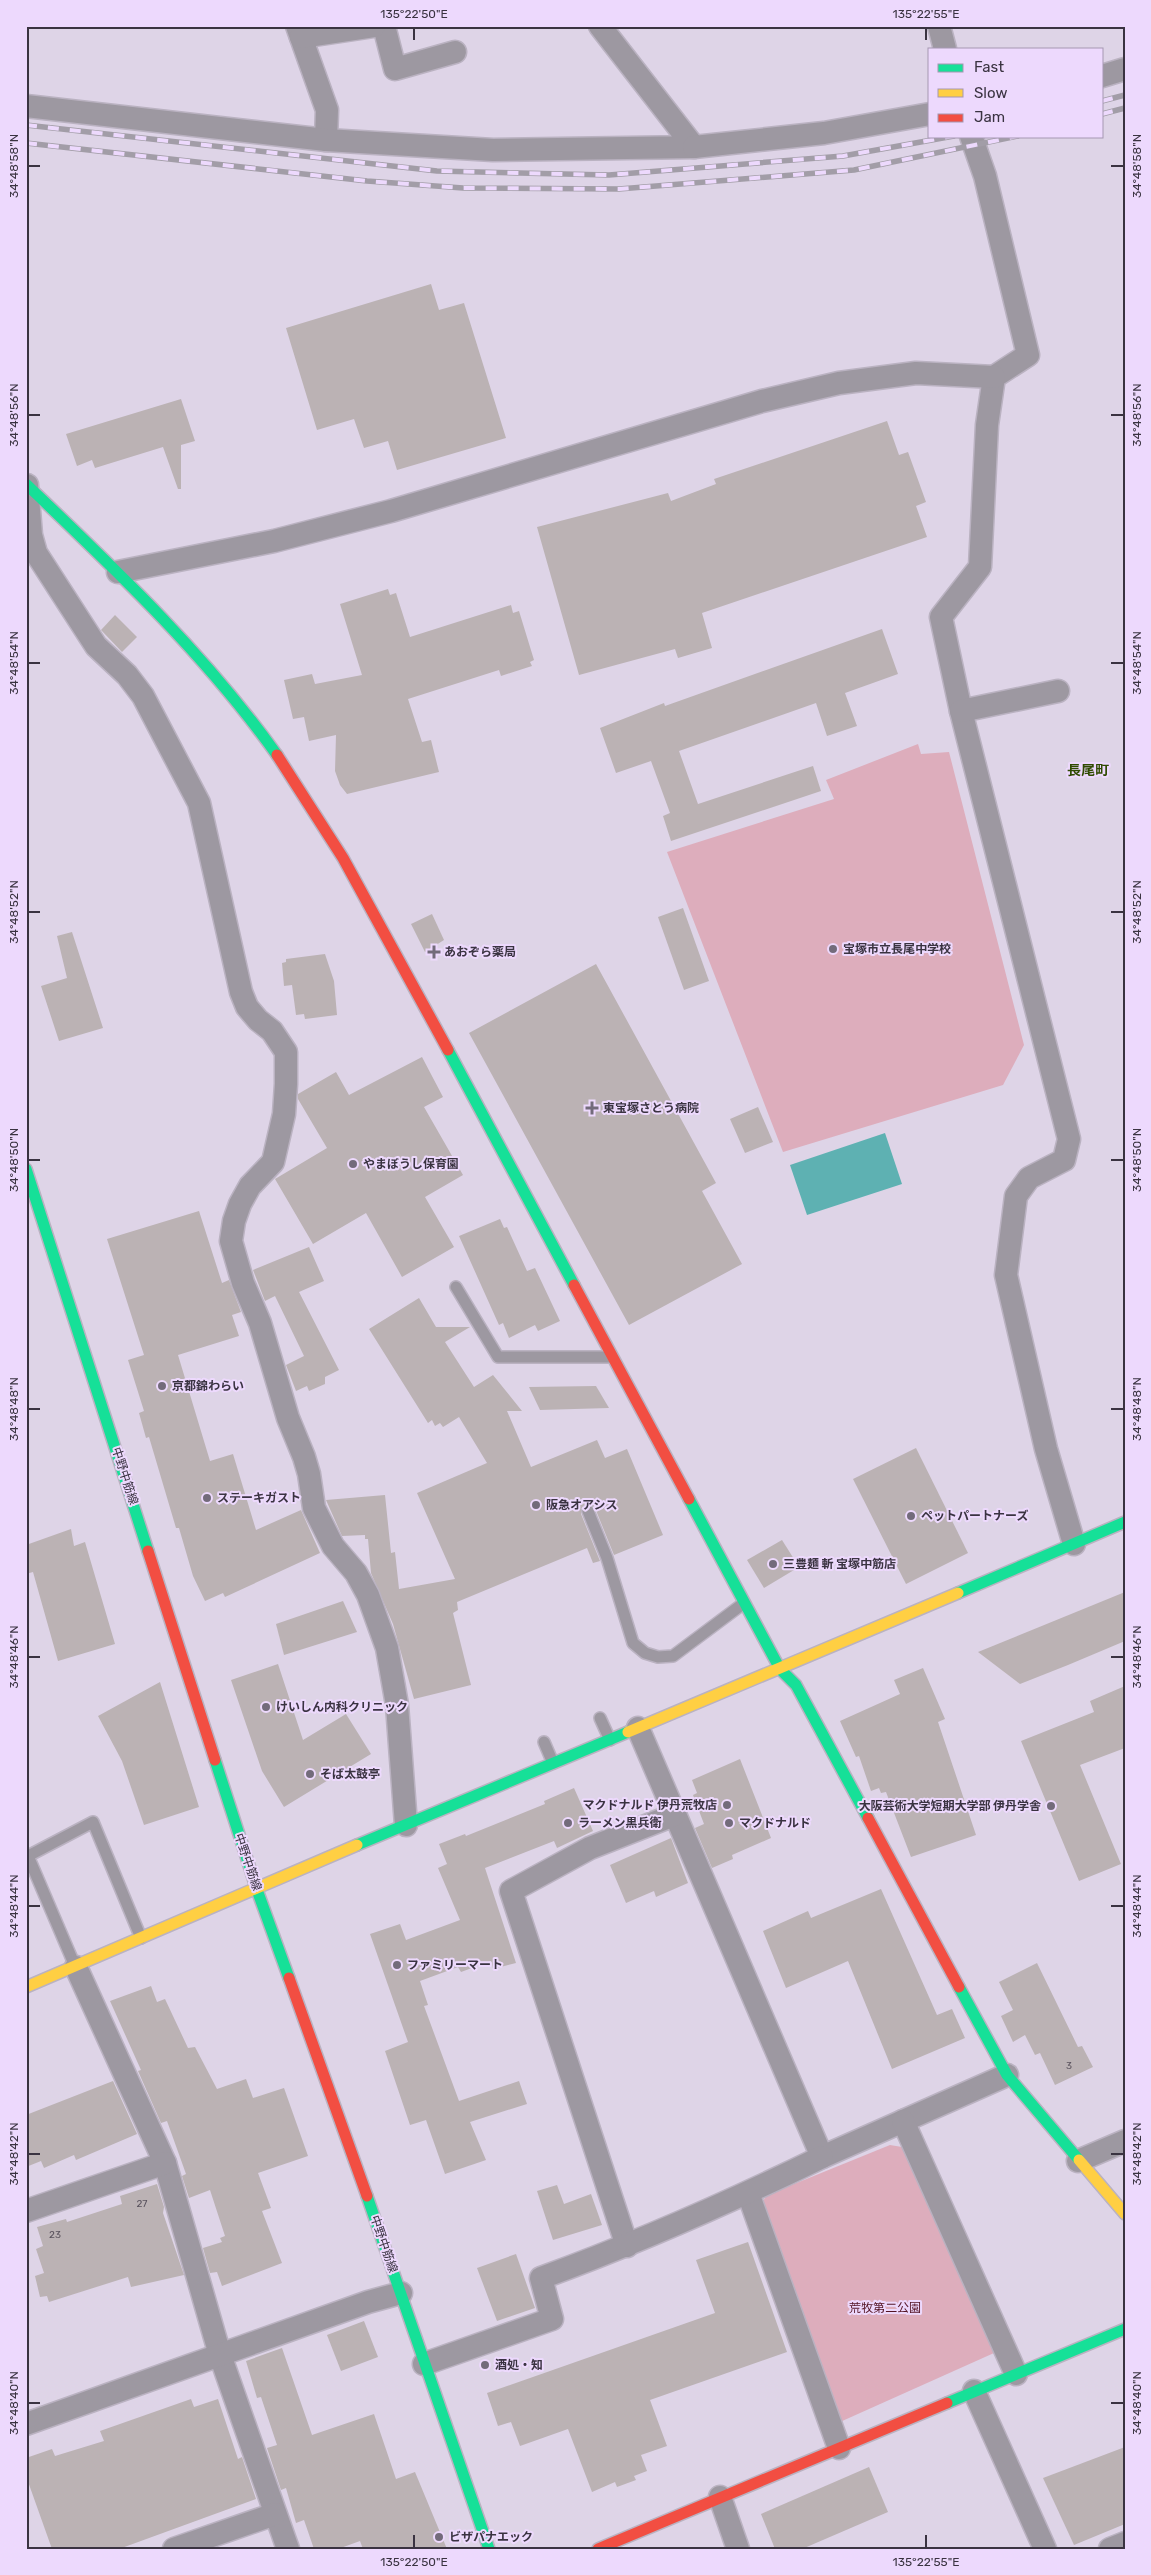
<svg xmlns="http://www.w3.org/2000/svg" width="1151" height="2575" font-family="Rubik,'Noto Sans JP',sans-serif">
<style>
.green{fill:#ddadbc}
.water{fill:#5eb1b2}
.building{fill:#bbb2b4}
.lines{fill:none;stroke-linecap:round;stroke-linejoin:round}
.lane-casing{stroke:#bab2c1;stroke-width:14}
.street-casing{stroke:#bab2c1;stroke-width:25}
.fast-casing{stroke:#bab2c1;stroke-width:14}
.slow-casing{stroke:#bab2c1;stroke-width:14}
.jam-casing{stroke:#bab2c1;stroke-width:14}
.lane{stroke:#9d98a1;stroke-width:11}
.street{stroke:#9d98a1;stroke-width:22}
.fast{stroke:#16e098;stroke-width:11}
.slow{stroke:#ffcf43;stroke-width:11}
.jam{stroke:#f24e42;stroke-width:11}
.rail-casing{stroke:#a29da7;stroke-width:5.5}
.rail{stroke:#edd9fd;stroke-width:4;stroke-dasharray:11;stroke-linecap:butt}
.ticks{fill:none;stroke:#3a3341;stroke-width:2}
.poi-dot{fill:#736b7b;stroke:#edd9fd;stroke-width:2}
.labels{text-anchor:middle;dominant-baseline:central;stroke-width:4;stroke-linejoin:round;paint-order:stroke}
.number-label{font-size:10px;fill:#5a535e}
.poi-label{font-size:12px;font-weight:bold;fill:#3a3341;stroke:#edd9fd;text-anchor:start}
.street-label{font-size:12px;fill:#3a3341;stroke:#edd9fd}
.park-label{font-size:12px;fill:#531323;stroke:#edd9fd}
.neighbourhood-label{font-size:14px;font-weight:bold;fill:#304b02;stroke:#edd9fd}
.neatline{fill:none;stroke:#3a3341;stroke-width:2}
.ticks-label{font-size:12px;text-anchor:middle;fill:#3a3341}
</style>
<rect width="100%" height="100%" fill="#ded4e7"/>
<g class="green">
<path d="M918 744 921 754 949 752 1024 1045 1003 1085 783 1152 667 852 834 799 826 780Z"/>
<path d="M890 2145 902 2147 994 2353 840 2422 761 2204 767 2195Z"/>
</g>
<path class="water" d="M885 1133 902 1184 807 1215 790 1165Z"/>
<g class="building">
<path d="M431 284 439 310 464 303 506 438 397 470 388 441 364 448 354 419 317 430 286 328Z"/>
<path d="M181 399 195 441 181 445V489H178L163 447 95 468 92 460 77 466 66 434Z"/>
<path d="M887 421 899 455 908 452 926 502 916 506 927 537 702 613 712 648 678 658 675 649 579 675 537 527 668 493 671 501 716 484 714 479Z"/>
<path d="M388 589 390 595 396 593 410 637 511 605 513 613 519 611 534 660 530 662 532 666 501 676 499 670 408 699 422 742 431 740 439 772 347 794 340 785 335 771 336 735 309 741 304 717 293 719 284 680 312 674 315 684 362 675 340 604Z"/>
<path d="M115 615 137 637 122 652 101 630Z"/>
<path d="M882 629 898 674 845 693 857 726 827 736 816 703 679 751 698 804 813 766 821 791 671 841 663 816 670 813 651 761 616 773 600 728 664 703 665 706Z"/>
<path d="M683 908 709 981 684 990 658 917Z"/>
<path d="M432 914 444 940 425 952 411 924Z"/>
<path d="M72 932 103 1028 59 1041 41 986 67 978 57 936Z"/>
<path d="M325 954 334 981 337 1015 305 1019 304 1014 296 1015 292 985 284 986 282 963 286 962V959Z"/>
<path d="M596 964 716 1183 702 1191 742 1264 629 1325 469 1033Z"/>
<path d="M422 1057 443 1097 424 1107 463 1175 425 1197 454 1247 402 1277 366 1213 313 1244 275 1179 327 1148 298 1099V1094L336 1072 349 1095Z"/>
<path d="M758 1107 773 1142 745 1153 730 1119Z"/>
<path d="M199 1211 222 1283 229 1280 241 1312 232 1315 239 1336 178 1355 210 1461 233 1454 256 1530 301 1510 320 1553 225 1597 223 1593 205 1601 193 1576 179 1528H176L149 1437 146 1438 139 1413 144 1411 128 1360 144 1355 107 1239Z"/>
<path d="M500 1219 504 1228 507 1227 527 1271 535 1268 560 1321 538 1331 535 1325 509 1338 503 1323 499 1325 459 1236Z"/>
<path d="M309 1247 324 1281 299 1292 339 1370 325 1377V1384L309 1391 307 1386 296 1391 286 1365 304 1356 275 1296 265 1301 253 1270Z"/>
<path d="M419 1298 436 1327H470L445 1342 474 1387 493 1375 522 1411H507L531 1467 597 1440 605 1458 627 1449 663 1535 614 1555 595 1508 590 1504H585L581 1509V1514L600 1561 593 1563 587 1548 457 1602 458 1610 453 1613 471 1685 414 1699 393 1624 371 1573 368 1539H365V1535L342 1536 326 1500 385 1495 391 1553 395 1552 399 1589 455 1579 417 1493 487 1463 459 1417 443 1427 440 1423 435 1426 432 1420 428 1423 369 1329Z"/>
<path d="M596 1386 609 1408 540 1410 529 1387Z"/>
<path d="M916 1448 968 1553 906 1584 853 1479Z"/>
<path d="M71 1529 74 1546 85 1542 115 1644 58 1661 33 1572 26 1574V1545Z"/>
<path d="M782 1540 799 1567 764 1588 747 1560Z"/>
<path d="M1125 1592V1641L1068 1665 1020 1684 978 1652Z"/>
<path d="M343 1601 357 1632 284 1655 276 1624Z"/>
<path d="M278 1664 303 1740 346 1714 371 1754 284 1807 262 1771 231 1680Z"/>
<path d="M923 1668 945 1719 938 1722 976 1835 911 1857 886 1792 881 1793 879 1788 871 1791 859 1756 856 1757 840 1721 900 1694 894 1680Z"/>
<path d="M160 1682 199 1807 144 1825 122 1761 98 1716Z"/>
<path d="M1125 1686V1748L1080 1765 1121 1864 1079 1881 1021 1741 1094 1712 1090 1701Z"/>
<path d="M740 1759 771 1838 732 1855 733 1859 712 1868 695 1828 704 1824 693 1795 697 1793 692 1780Z"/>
<path d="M574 1788 593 1831 557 1848 554 1841 485 1868 516 1963 493 1969 491 1961 461 1972 458 1967 420 1981 428 2005 424 2006 459 2101 519 2081 527 2104 470 2122 486 2160 445 2174 426 2120 410 2125 385 2051 408 2042 370 1934 400 1924 406 1940 460 1920 438 1868 447 1864 439 1844 465 1834 466 1836 545 1804 544 1801Z"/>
<path d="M671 1838 688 1883 656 1897 654 1891 626 1903 610 1865Z"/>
<path d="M881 1889 937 2015 952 2009 965 2038 892 2069 848 1961 786 1988 763 1931 808 1911 811 1918Z"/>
<path d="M1037 1963 1078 2047 1082 2046 1093 2067 1055 2085 1040 2053 1035 2055 1025 2035 1013 2042 1001 2016 1013 2010 999 1982Z"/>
<path d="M151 1986 157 2002 165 1999 188 2048 195 2047 217 2089 246 2079 253 2098 284 2088 308 2156 258 2173 271 2208 262 2211 282 2263 222 2286 217 2272 210 2273 203 2248 222 2242 220 2238 225 2236 210 2190 189 2198 182 2176 186 2174 167 2121 161 2123 138 2071 141 2070 110 2001Z"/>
<path d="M113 2081 137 2134 76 2160 74 2155 44 2168 41 2161 26 2167V2115Z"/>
<path d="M157 2184 164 2207 163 2213 184 2275 131 2287 128 2277 49 2302 47 2296 40 2297 35 2276 44 2273 36 2249 43 2246 37 2227 66 2219 67 2222 122 2204 120 2196Z"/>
<path d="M557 2185 564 2204 591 2194 602 2225 553 2240 537 2191Z"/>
<path d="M748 2242 787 2352 650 2400 667 2446 641 2455 647 2471 634 2476 636 2480 617 2487 615 2482 592 2492 568 2429 520 2446 511 2422 498 2426 487 2393 715 2313 696 2260Z"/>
<path d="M516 2254 535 2308 497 2321 477 2268Z"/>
<path d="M364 2321 378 2357 341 2371 327 2335Z"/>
<path d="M282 2348 312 2435 374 2414 396 2479 415 2472 447 2549H363L360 2541 338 2549H314L304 2520 296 2523 286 2488 281 2490 267 2448 277 2445 261 2397 257 2398 246 2361Z"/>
<path d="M191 2399 194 2407 218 2399 238 2459 242 2457 256 2499 119 2549H52L26 2476V2458L52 2449 55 2456 104 2441 100 2431Z"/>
<path d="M1125 2447V2524L1074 2545 1043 2478Z"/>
<path d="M869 2467 888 2512 802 2549H775L761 2514Z"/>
</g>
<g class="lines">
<defs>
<g id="lane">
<path d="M456 1287 498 1357H611"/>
<path d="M588 1511 607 1558 633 1643 645 1653 658 1657 673 1656 744 1603"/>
<path d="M600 1718 610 1740"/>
<path d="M544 1742 553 1763"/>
<path d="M75 1966 28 1856 93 1822 141 1938"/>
</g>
<g id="street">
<path d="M297 26 327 110 326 140"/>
<path d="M384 26 395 69 455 52"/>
<path d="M939 26 945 49"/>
<path d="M301 37 374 26"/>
<path d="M1102 76 1125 69"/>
<path d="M26 106 326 140 493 150 694 147 600 26"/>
<path d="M971 136 985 176 1028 355 994 377 987 425 980 567 941 617 961 711 1069 1139 1064 1160 1029 1178 1016 1196 1006 1275 1046 1449 1074 1544"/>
<path d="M694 147 824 133 930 114"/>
<path d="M27 485 31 535 36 553 96 646 127 675 143 696 199 803 241 992 247 1007 258 1020 272 1031 286 1052V1084L284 1114 273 1162 250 1186 240 1204 234 1221 231 1241 243 1283 260 1323 288 1418 304 1457 309 1474 314 1508 333 1546 356 1573 368 1595 387 1648 397 1705 406 1825"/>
<path d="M118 572 274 541 391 511 762 401 839 383 916 373 994 377"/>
<path d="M961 711 1058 691"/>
<path d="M638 1728 822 2157 1007 2075"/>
<path d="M76 1967 165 2163 220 2355 288 2549"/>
<path d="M903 2121 1016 2374"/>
<path d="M1078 2161 1125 2141"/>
<path d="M748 2193 839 2448"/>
<path d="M26 2211 165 2163"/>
<path d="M627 2246 511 1891 590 1848 674 1815"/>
<path d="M424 2364 552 2319 541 2278C637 2243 730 2202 822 2157"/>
<path d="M974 2391 1045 2549"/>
<path d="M26 2424 368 2302 401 2293"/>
<path d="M720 2497 738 2549"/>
<path d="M174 2549 275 2514"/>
<path d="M1110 2549 1125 2543"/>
</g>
<g id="fast">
<path d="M26 484C115 569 205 654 277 755"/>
<path d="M448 1050 574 1285"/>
<path d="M26 1169 148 1551"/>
<path d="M689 1499 780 1669 796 1685 868 1818"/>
<path d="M958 1593 1125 1522"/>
<path d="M215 1760 257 1890 289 1978"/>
<path d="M357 1845 628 1732"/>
<path d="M959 1987 1007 2075 1079 2160"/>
<path d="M367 2196 489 2549"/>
<path d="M947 2403 1125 2329"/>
</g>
<g id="slow">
<path d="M628 1732 958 1593"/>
<path d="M26 1987 357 1845"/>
<path d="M1079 2160 1125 2214"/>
</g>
<g id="jam">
<path d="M277 755 343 858 448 1050"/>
<path d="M574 1285 689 1499"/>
<path d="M148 1551 215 1760"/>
<path d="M868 1818 959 1987"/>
<path d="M289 1978 367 2196"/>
<path d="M598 2549 947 2403"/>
</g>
</defs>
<use href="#lane" class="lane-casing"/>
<use href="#street" class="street-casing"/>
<use href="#fast" class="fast-casing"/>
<use href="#slow" class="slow-casing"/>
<use href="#jam" class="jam-casing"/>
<use href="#lane" class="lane"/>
<use href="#street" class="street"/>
<use href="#fast" class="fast"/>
<use href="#slow" class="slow"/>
<use href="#jam" class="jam"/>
<defs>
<g id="rail">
<path d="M1102 101 1125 95"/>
<path d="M1102 114 1125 108"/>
<path d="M26 125 437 171 609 175 843 156 954 136"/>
<path d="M26 143 367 181 463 188 619 189 854 170 1018 136"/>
</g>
</defs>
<use href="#rail" class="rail-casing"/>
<use href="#rail" class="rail"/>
</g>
<path class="ticks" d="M414 28V40M926 28V40M28 166H40M1111 166H1124M28 415H40M1111 415H1124M28 663H40M1111 663H1124M28 912H40M1111 912H1124M28 1160H40M1111 1160H1124M28 1409H40M1111 1409H1124M28 1657H40M1111 1657H1124M28 1906H40M1111 1906H1124M28 2154H40M1111 2154H1124M28 2403H40M1111 2403H1124M414 2535V2548M926 2535V2548"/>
<g class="poi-dot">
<circle cx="833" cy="949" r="5"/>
<path d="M431.5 944.5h5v5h5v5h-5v5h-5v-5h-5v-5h5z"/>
<path d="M589.5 1100.5h5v5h5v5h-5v5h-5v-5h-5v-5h5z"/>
<circle cx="353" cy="1164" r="5"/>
<circle cx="162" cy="1386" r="5"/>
<circle cx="207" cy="1498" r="5"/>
<circle cx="536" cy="1505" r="5"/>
<circle cx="911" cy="1516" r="5"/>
<circle cx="773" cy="1564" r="5"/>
<circle cx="266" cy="1707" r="5"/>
<circle cx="310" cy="1774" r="5"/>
<circle cx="727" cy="1805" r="5"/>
<circle cx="1051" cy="1806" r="5"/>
<circle cx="568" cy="1823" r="5"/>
<circle cx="729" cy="1823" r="5"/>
<circle cx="397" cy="1965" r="5"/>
<circle cx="485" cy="2365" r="5"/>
<circle cx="439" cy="2537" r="5"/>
</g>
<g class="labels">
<g class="number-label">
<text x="1069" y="2066">3</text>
<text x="142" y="2204">27</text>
<text x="55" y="2235">23</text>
</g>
<g class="poi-label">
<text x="843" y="949">宝塚市立長尾中学校</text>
<text x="444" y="952">あおぞら薬局</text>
<text x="603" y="1108">東宝塚さとう病院</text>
<text x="363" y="1164">やまぼうし保育園</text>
<text x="172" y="1386">京都錦わらい</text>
<text x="217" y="1498">ステーキガスト</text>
<text x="546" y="1505">阪急オアシス</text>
<text x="921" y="1516">ペットパートナーズ</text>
<text x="783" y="1564">三豊麺 斬 宝塚中筋店</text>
<text x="276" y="1707">けいしん内科クリニック</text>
<text x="320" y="1774">そば太鼓亭</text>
<text x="717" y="1805" text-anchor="end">マクドナルド 伊丹荒牧店</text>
<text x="1041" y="1806" text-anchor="end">大阪芸術大学短期大学部 伊丹学舎</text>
<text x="578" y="1823">ラーメン黒兵衛</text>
<text x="739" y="1823">マクドナルド</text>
<text x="407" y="1965">ファミリーマート</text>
<text x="495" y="2365">酒処・知</text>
<text x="449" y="2537">ビザパナエック</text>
</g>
<g class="street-label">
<text transform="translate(125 1476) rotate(72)">中野中筋線</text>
<text transform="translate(248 1862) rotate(71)">中野中筋線</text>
<text transform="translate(384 2244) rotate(71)">中野中筋線</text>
</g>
<g class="park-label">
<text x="885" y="2308">荒牧第二公園</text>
</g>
<g class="neighbourhood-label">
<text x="1088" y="770">長尾町</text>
</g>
</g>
<rect width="1151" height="2575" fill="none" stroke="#edd9fd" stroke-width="55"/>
<rect x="928" y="48" width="175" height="90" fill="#edd9fd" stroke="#a597b2"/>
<rect x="938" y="64" width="25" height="8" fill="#16e098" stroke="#a597b2"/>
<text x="974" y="72" font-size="15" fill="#3a3341">Fast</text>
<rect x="938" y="89" width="25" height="8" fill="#ffcf43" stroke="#a597b2"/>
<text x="974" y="98" font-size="15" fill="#3a3341">Slow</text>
<rect x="938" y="114" width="25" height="8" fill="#f24e42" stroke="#a597b2"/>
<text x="974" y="122" font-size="15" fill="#3a3341">Jam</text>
<rect x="28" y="28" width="1096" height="2520" class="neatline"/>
<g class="ticks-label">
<text x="414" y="18">135°22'50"E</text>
<text x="926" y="18">135°22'55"E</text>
<text transform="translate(14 166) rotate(-90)" y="4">34°48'58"N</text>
<text transform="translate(1137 166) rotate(-90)" y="4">34°48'58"N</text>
<text transform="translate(14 415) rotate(-90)" y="4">34°48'56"N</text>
<text transform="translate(1137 415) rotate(-90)" y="4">34°48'56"N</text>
<text transform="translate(14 663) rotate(-90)" y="4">34°48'54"N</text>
<text transform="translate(1137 663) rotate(-90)" y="4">34°48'54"N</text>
<text transform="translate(14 912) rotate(-90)" y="4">34°48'52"N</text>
<text transform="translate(1137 912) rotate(-90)" y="4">34°48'52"N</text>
<text transform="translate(14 1160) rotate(-90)" y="4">34°48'50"N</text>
<text transform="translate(1137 1160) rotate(-90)" y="4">34°48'50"N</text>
<text transform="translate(14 1409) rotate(-90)" y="4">34°48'48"N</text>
<text transform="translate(1137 1409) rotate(-90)" y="4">34°48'48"N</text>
<text transform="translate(14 1657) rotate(-90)" y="4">34°48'46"N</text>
<text transform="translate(1137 1657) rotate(-90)" y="4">34°48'46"N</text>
<text transform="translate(14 1906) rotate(-90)" y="4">34°48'44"N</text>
<text transform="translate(1137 1906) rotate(-90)" y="4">34°48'44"N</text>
<text transform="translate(14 2154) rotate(-90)" y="4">34°48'42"N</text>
<text transform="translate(1137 2154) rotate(-90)" y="4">34°48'42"N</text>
<text transform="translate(14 2403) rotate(-90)" y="4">34°48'40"N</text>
<text transform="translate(1137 2403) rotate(-90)" y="4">34°48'40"N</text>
<text x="414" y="2566">135°22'50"E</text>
<text x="926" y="2566">135°22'55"E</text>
</g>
</svg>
